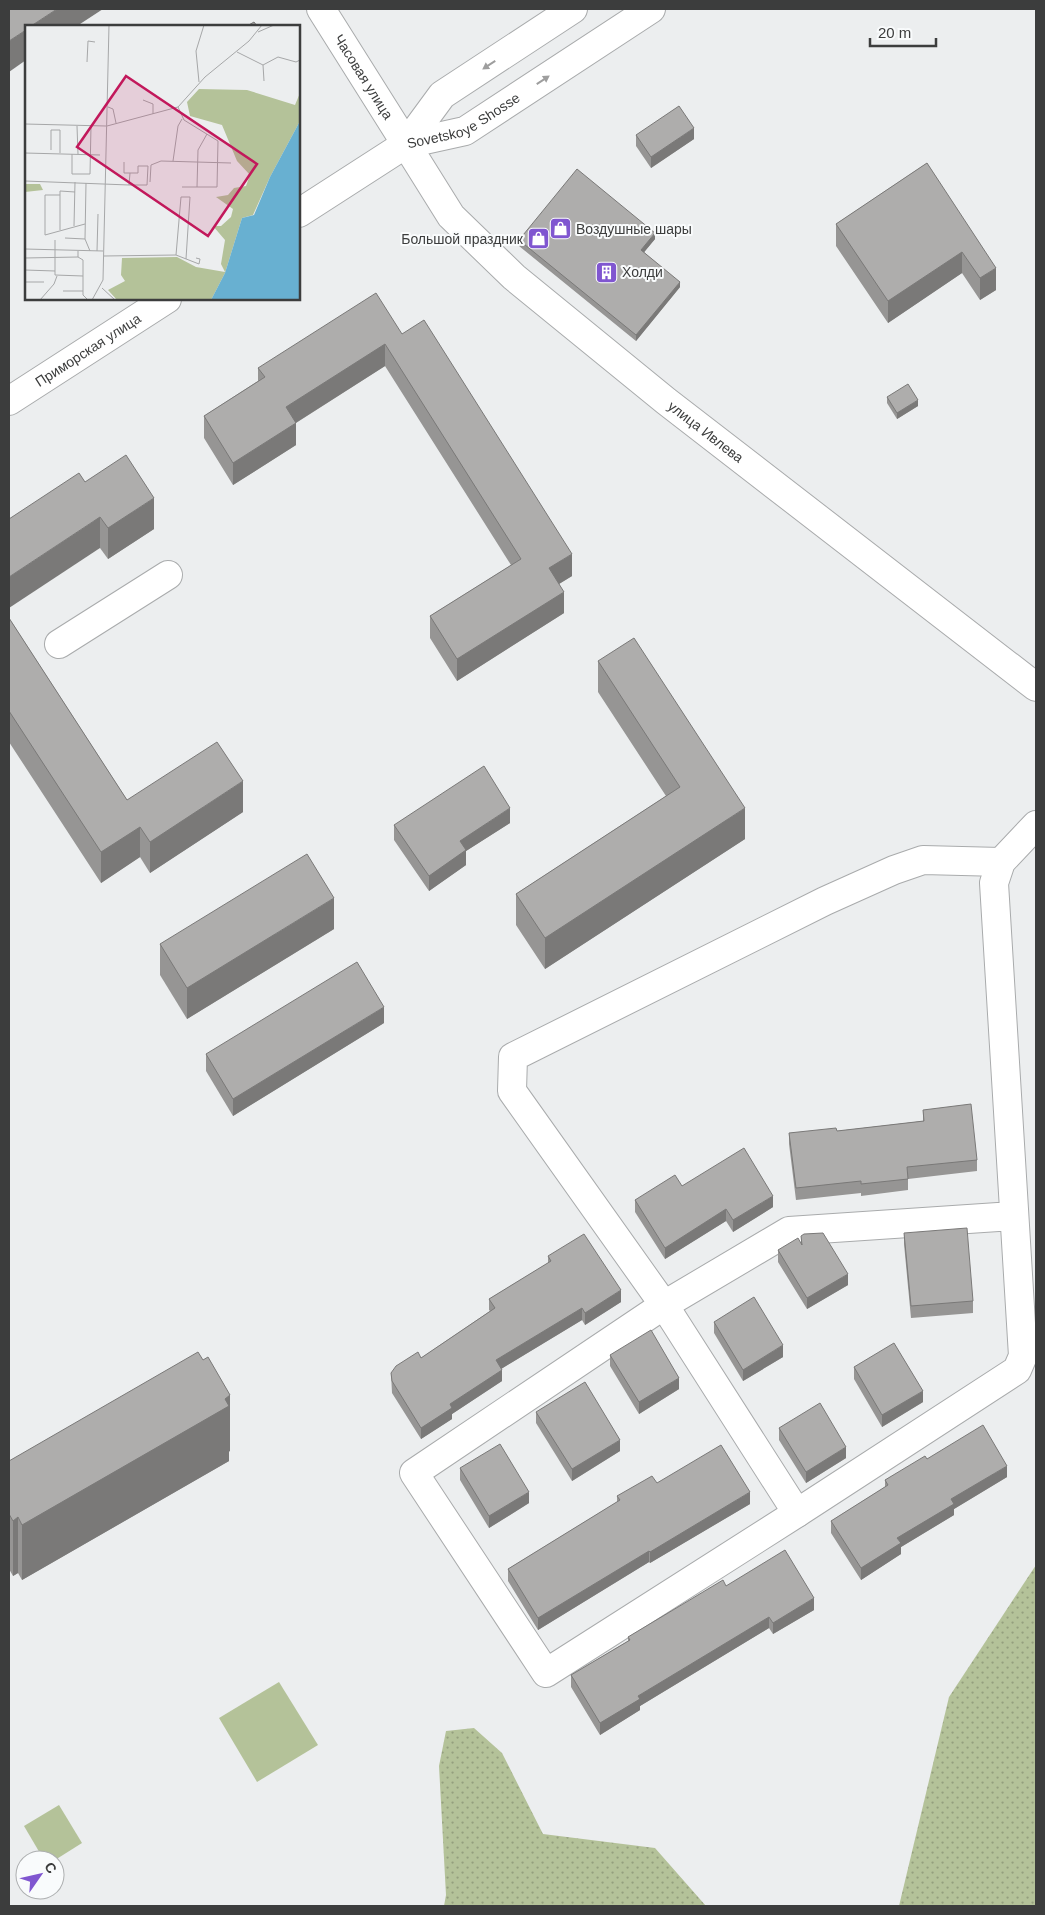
<svg xmlns="http://www.w3.org/2000/svg" width="1045" height="1915" font-family="Arial,sans-serif">
<style>
.grass{fill:url(#grass-dots)}
.park{fill:#b4c299}
.lines{fill:none;stroke-linecap:round;stroke-linejoin:round}
.minor-casing{stroke:#a9abac;stroke-width:30}
.major-casing{stroke:#a9abac;stroke-width:30}
.highway-casing{stroke:#a9abac;stroke-width:30}
.minor{stroke:#fff;stroke-width:28}
.major{stroke:#fff;stroke-width:28}
.highway{stroke:#fff;stroke-width:28}
.wall{fill:#969594}
.shaded-wall{fill:#7a7978}
.building{fill:#aeadac;stroke:#7a7978}
.oneway{fill:#9e9e9e}
.labels{text-anchor:middle;dominant-baseline:central;stroke-width:4;stroke-linejoin:round;paint-order:stroke}
.street-label{font-size:14px;fill:#3c3d3d;stroke:#f9fbfc}
.poi-label{font-size:14px;fill:#3c3d3d;stroke:#f9fbfc;text-anchor:start}
.inset-road{fill:none;stroke:#a6a7a8;stroke-width:1}
.view{fill:#c2185b;fill-opacity:0.15;stroke:#c2185b;stroke-width:2.5}
.inset-edge{fill:none;stroke:#3c3d3d;stroke-width:2.5}
</style>
<defs>
<pattern id="grass-dots" width="8" height="8" patternUnits="userSpaceOnUse" patternTransform="scale(1.25)"><rect width="8" height="8" fill="#b4c299"/><path d="M2 2h.1M6 6h.1" fill="none" stroke="#949f7e" stroke-width="1.8" stroke-linecap="round"/></pattern>
</defs>
<rect width="100%" height="100%" fill="#eceeef"/>
<g class="grass">
<path d="M1036 1565V1906H899L949 1697Z"/>
<path d="M474 1728 502 1753 543 1834 655 1848 706 1906H444L446 1895 439 1766 446 1731Z"/>
</g>
<g class="park">
<path d="M279 1682 318 1745 257 1782 219 1718Z"/>
<path d="M59 1805 82 1843 55 1860H44L24 1826Z"/>
</g>
<g class="lines">
<defs>
<g id="minor">
<path id="s1" d="M406 144 451 216 514 277 666 401 1036 687"/>
<path d="M59 644 168 575"/>
<path d="M1013 1216 789 1231 664 1305 414 1473 546 1673 797 1513 1017 1370 1023 1356 994 883 1001 862 1036 825"/>
<path d="M797 1513 664 1305 512 1091 513 1057 825 901 894 870 923 860 1001 862"/>
</g>
<g id="major">
<path id="s2" d="M321 9 406 144"/>
</g>
<g id="highway">
<path d="M406 144 442 95 573 9"/>
<path id="s3" d="M299 213 406 144 465 131 651 9"/>
<path id="s4" d="M9 401 167 299"/>
</g>
</defs>
<use href="#minor" class="minor-casing"/>
<use href="#major" class="major-casing"/>
<use href="#highway" class="highway-casing"/>
<use href="#minor" class="minor"/>
<use href="#major" class="major"/>
<use href="#highway" class="highway"/>
</g>
<g class="wall">
<path d="M636 135 694 139 651 168 636 146Z"/>
<path d="M927 163 996 290 980 300 962 273 888 323 836 246V224Z"/>
<path d="M655 239 644 252 680 287 636 341 519 246V240Z"/>
<path d="M402 334 572 576 559 584 564 613 457 681 430 638V616L511 565 385 366 296 423V445L233 485 204 438V416L258 381V368Z"/>
<path d="M887 397 918 406 897 419 887 403Z"/>
<path d="M85 482 154 529 108 559 100 548Z"/>
<path d="M9 618 127 800 243 812 150 873 140 857 101 883 9 742Z"/>
<path d="M598 661 745 839 545 969 516 925V894L666 796 598 692Z"/>
<path d="M510 823 466 851V865L429 891 394 840V825Z"/>
<path d="M334 929 187 1019 160 975V944Z"/>
<path d="M384 1023 233 1116 206 1071V1054Z"/>
<path d="M923 1110 977 1160V1171L908 1179V1190L861 1196V1193L796 1200 789 1144V1133L837 1131 923 1121Z"/>
<path d="M682 1186 773 1207 733 1232 726 1221 665 1259 635 1212V1200Z"/>
<path d="M904 1233 973 1301V1313L911 1318 904 1244Z"/>
<path d="M801 1236 848 1285 807 1309 778 1262V1250L801 1243Z"/>
<path d="M548 1256 621 1302 585 1325 582 1320 501 1369 502 1381 452 1414V1419L421 1439 392 1393 391 1373 421 1358 490 1311 489 1310V1299L548 1263Z"/>
<path d="M714 1322 783 1357 743 1381 714 1333Z"/>
<path d="M610 1355 679 1389 639 1414 610 1366Z"/>
<path d="M854 1367 923 1402 882 1427 854 1379Z"/>
<path d="M536 1412 620 1451 572 1481 536 1423Z"/>
<path d="M779 1428 846 1458 806 1483 779 1440Z"/>
<path d="M229 1451V1461L22 1580 18 1573 13 1576 9 1569V1461L230 1451Z"/>
<path d="M927 1459 1007 1477 954 1509V1515L901 1547V1554L861 1580 831 1533V1521L885 1487V1480Z"/>
<path d="M460 1468 529 1503 489 1528 460 1480Z"/>
<path d="M657 1483 750 1504 650 1563 649 1562 538 1630 508 1581V1569L617 1502V1496Z"/>
<path d="M726 1586 814 1610 773 1634 769 1628 640 1706V1710L600 1735 571 1687V1675L628 1641V1637Z"/>
</g>
<g class="shaded-wall">
<path d="M57 9H103L77 26H31Z"/>
<path d="M26 30V60L9 72V41Z"/>
<path d="M694 128V139L651 168V157Z"/>
<path d="M655 233V239L641 256V250Z"/>
<path d="M962 252V273L888 323V301Z"/>
<path d="M996 268V290L980 300V278Z"/>
<path d="M680 282V287L636 341V335Z"/>
<path d="M385 344V366L286 429V407Z"/>
<path d="M918 400V406L897 419V413Z"/>
<path d="M296 423V445L233 485V463Z"/>
<path d="M154 498V529L108 559V528Z"/>
<path d="M100 517V548L9 608V577Z"/>
<path d="M572 554V576L549 590V568Z"/>
<path d="M564 592V613L457 681V659Z"/>
<path d="M243 781V812L150 873V842Z"/>
<path d="M510 808V823L466 851V865L429 891V876L460 841Z"/>
<path d="M745 808V839L545 969V938Z"/>
<path d="M140 827V857L101 883V852Z"/>
<path d="M334 898V929L187 1019V988Z"/>
<path d="M384 1007V1023L233 1116V1099Z"/>
<path d="M773 1196V1207L733 1232V1220Z"/>
<path d="M726 1209V1221L665 1259V1248Z"/>
<path d="M848 1274V1285L807 1309V1298Z"/>
<path d="M621 1290V1302L585 1325V1313Z"/>
<path d="M582 1308V1320L496 1372V1360Z"/>
<path d="M783 1345V1357L743 1381V1370Z"/>
<path d="M502 1370V1381L452 1414V1419L421 1439V1428L450 1404Z"/>
<path d="M679 1378V1389L639 1414V1402Z"/>
<path d="M923 1391V1402L882 1427V1415Z"/>
<path d="M230 1395V1451H229V1461L22 1580V1525Z"/>
<path d="M620 1440V1451L572 1481V1469Z"/>
<path d="M846 1447V1458L806 1483V1472Z"/>
<path d="M1007 1466V1477L954 1509V1515L901 1547V1554L861 1580V1568L897 1538 951 1499Z"/>
<path d="M529 1492V1503L489 1528V1516Z"/>
<path d="M750 1492V1504L650 1563V1552Z"/>
<path d="M18 1517V1573L13 1576V1521Z"/>
<path d="M649 1551V1562L538 1630V1618Z"/>
<path d="M814 1598V1610L773 1634V1623Z"/>
<path d="M769 1617V1628L640 1706V1710L600 1735V1723L638 1696Z"/>
</g>
<g class="building">
<path d="M9 9H57L31 26H26V30L9 41Z"/>
<path d="M254 22 257 26H247Z"/>
<path d="M679 106 694 128 651 157 636 135Z"/>
<path d="M927 163 996 268 980 278 962 252 888 301 836 224Z"/>
<path d="M577 169 655 233 641 250 680 282 636 335 519 240Z"/>
<path d="M376 293 402 334 424 320 572 554 549 568 564 592 457 659 430 616 521 559 385 344 286 407 296 423 233 463 204 416 265 377 258 368Z"/>
<path d="M908 384 918 400 897 413 887 397Z"/>
<path d="M126 455 154 498 108 528 100 517 9 577V519L79 473 85 482Z"/>
<path d="M9 618 127 800 217 742 243 781 150 842 140 827 101 852 9 711Z"/>
<path d="M634 638 745 808 545 938 516 894 680 787 598 661Z"/>
<path d="M484 766 510 808 460 841 466 850 429 876 394 825Z"/>
<path d="M307 854 334 898 187 988 160 944Z"/>
<path d="M357 962 384 1007 233 1099 206 1054Z"/>
<path d="M971 1104 977 1160 907 1167 908 1179 861 1184V1181L796 1188 789 1133 836 1128 837 1131 924 1121 923 1110Z"/>
<path d="M744 1148 773 1196 733 1220 726 1209 665 1248 635 1200 675 1175 682 1186Z"/>
<path d="M967 1228 973 1301 911 1306 904 1233Z"/>
<path d="M823 1233 848 1274 807 1298 778 1250 798 1238 802 1245 801 1236 804 1234Z"/>
<path d="M584 1234 621 1290 585 1313 582 1308 496 1360 502 1370 450 1404 452 1408 421 1428 392 1381 391 1373 396 1366 418 1352 421 1358 495 1308 489 1299 551 1261 548 1256Z"/>
<path d="M754 1297 783 1345 743 1370 714 1322Z"/>
<path d="M651 1330 679 1378 639 1402 610 1355Z"/>
<path d="M894 1343 923 1391 882 1415 854 1367Z"/>
<path d="M198 1352 203 1360 208 1357 230 1395 225 1399 229 1406 22 1525 18 1517 13 1521 9 1514V1461Z"/>
<path d="M585 1382 620 1440 572 1469 536 1412Z"/>
<path d="M820 1403 846 1447 806 1472 779 1428Z"/>
<path d="M983 1425 1007 1466 951 1499 954 1504 897 1538 901 1543 861 1568 831 1521 888 1485 885 1480 925 1456 927 1459Z"/>
<path d="M500 1444 529 1492 489 1516 460 1468Z"/>
<path d="M721 1445 750 1492 650 1552 649 1551 538 1618 508 1569 620 1500 617 1496 652 1476 657 1483Z"/>
<path d="M785 1550 814 1598 773 1623 769 1617 638 1696 640 1699 600 1723 571 1675 630 1640 628 1637 723 1580 726 1586Z"/>
</g>
<defs><path id="oneway-solid" d="M-6-.8H1V-3.2L6.5 0L1 3.2V.8H-6Z" transform="scale(1.25)"/></defs>
<g class="oneway">
<use href="#oneway-solid" transform="translate(489 65) rotate(147)"/>
<use href="#oneway-solid" transform="translate(543 80) rotate(-33)"/>
</g>
<defs>
<symbol id="shop-square" viewBox="-11 -11 22 22"><rect x="-9" y="-9" width="18" height="18" rx="4" fill="#8056d0" stroke="#f9fbfc"/><path d="M-5-2.5h2.3a2.7 3.5 0 0 1 5.4 0H5L5.5 6h-11ZM-1.5-2.5h3a1.5 2.3 0 0 0-3 0Z" fill="#fff"/></symbol>
<symbol id="building-square" viewBox="-11 -11 22 22"><rect x="-9" y="-9" width="18" height="18" rx="4" fill="#8056d0" stroke="#f9fbfc"/><path d="M-4-6H4V6H1V3H-1V6H-4ZM-2.5-4.3h1.7v1.8h-1.7ZM.8-4.3h1.7v1.8H.8ZM-2.5-1h1.7V.8h-1.7ZM.8-1h1.7V.8H.8Z" fill="#fff"/></symbol>
</defs>
<g fill-rule="evenodd">
<use href="#shop-square" x="548" y="216" width="25" height="25"/>
<use href="#shop-square" x="526" y="226" width="25" height="25"/>
<use href="#building-square" x="594" y="260" width="25" height="25"/>
</g>
<g class="labels">
<g class="street-label">
<text stroke="none"><textPath href="#s2" startOffset="80">Часовая улица</textPath></text>
<text stroke="none"><textPath href="#s3" startOffset="190">Sovetskoye Shosse</textPath></text>
<text stroke="none"><textPath href="#s4" startOffset="94">Приморская улица</textPath></text>
<text stroke="none"><textPath href="#s1" startOffset="419">улица Ивлева</textPath></text>
</g>
<g class="poi-label">
<text x="576" y="229">Воздушные шары</text>
<text x="523" y="239" text-anchor="end">Большой праздник</text>
<text x="622" y="272">Холди</text>
</g>
</g>
<g transform="translate(25 25)">
<rect width="275" height="275" fill="#eceeef"/>
<path d="M174 64 222 65 270 80 275 68V96L245 152 228 190 217 193 200 248 186 275H92L83 265 100 256 96 250 97 233 152 232 171 242 200 247 196 239 200 215 188 201H196L206 192 208 184 191 172 203 170 209 163 221 161 225 150 212 136 197 100 165 91 162 77Z" fill="#b4c299"/>
<path d="M0 159H15L18 165 0 167Z" fill="#b4c299"/>
<path d="M275 96V275H186L200 248 217 193 229 190 245 152Z" fill="#68b0d1"/>
<path class="inset-road" d="M233 7 249 0M212 27 238 40 253 32 271 37 275 35M62 37 63 16 70 17M238 40 239 56M174 57 171 26 179 0M118 75 128 79V89M83 82 88 84 91 98M153 82 159 95 193 116 192 162H157M0 99 81 101M52 101 53 129M82 101 153 82 180 52 224 16 237 0M26 125V105H35V128M0 128 75 130M47 129V149H65L66 101M148 136 153 101 157 94M99 137V148H113V141H123L122 160H104M0 156 104 160 105 148M125 157 126 140 136 136 206 138M61 158 60 214 65 226M172 162 173 125 182 109M35 170H20V210L60 199M49 201 50 157M35 205V166L50 167M40 213 60 214M30 215V250L58 251M0 224 78 226M53 226V232L58 235V270L63 275M72 226 73 189M151 230 156 172H165L161 234M79 231 151 230 174 239 175 234 171 233M0 233 53 232M0 245 30 246M0 257H19M77 263 90 275M38 266H58M15 275 29 259 32 251M67 275 78 255 84 0"/>
<path class="view" d="M101 51 232 139 183 211 52 122Z"/>
<rect width="275" height="275" class="inset-edge"/>
</g>
<rect width="1045" height="1915" fill="none" stroke="#3c3d3d" stroke-width="20"/>
<g transform="translate(40 1875) rotate(56)"><circle r="24" fill="#f9fbfc" stroke="#adafb0"/>
<path d="M0-4L9 19L0 12L-9 19Z" fill="#8056d0"/>
<text y="-8" font-size="14" font-weight="bold" text-anchor="middle" fill="#3c3d3d">С</text>
</g>
<path d="M870 38v8h66v-8" fill="none" stroke="#3c3d3d" stroke-width="2.5"/>
<text x="878" y="38" font-size="15" fill="#3c3d3d" stroke="#f9fbfc" stroke-width="4" paint-order="stroke">20 m</text>
</svg>
